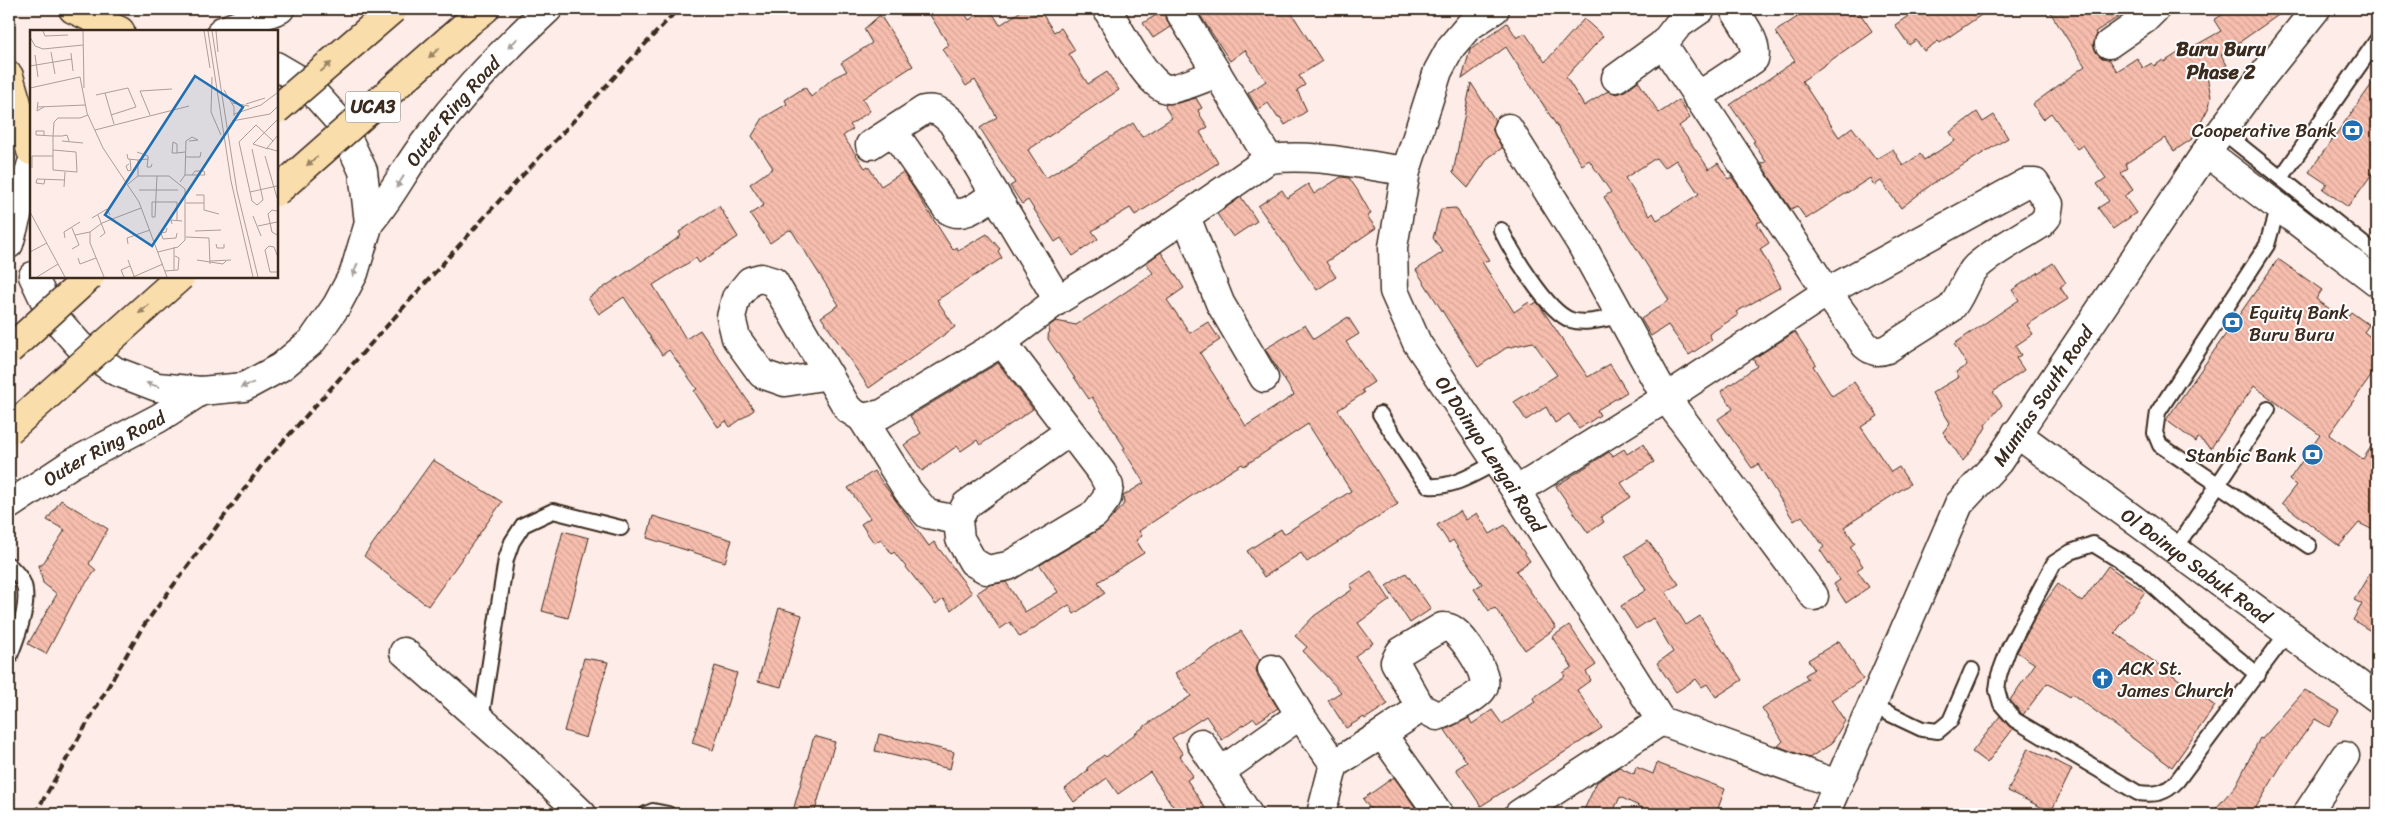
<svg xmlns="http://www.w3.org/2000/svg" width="2386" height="823" font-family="Sriracha,sans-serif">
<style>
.building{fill:url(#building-back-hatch);stroke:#3b2a1e;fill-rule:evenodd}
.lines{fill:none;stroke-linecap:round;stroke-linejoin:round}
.service-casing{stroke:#3b2a1e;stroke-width:18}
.minor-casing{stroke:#3b2a1e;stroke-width:31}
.secondary-casing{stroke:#3b2a1e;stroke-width:31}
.primary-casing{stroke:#3b2a1e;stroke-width:31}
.trunk-casing{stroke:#3b2a1e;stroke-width:31}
.service{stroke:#fff;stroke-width:14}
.minor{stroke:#fff;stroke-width:28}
.secondary{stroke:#fff;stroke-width:28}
.primary{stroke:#f9ddab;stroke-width:28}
.trunk{stroke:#f9ddab;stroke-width:28}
.rail{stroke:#3b2a1e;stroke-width:4;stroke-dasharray:8 4;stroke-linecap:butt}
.primary-bridge-casing{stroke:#3b2a1e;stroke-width:31;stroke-linecap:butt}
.primary-bridge{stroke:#f9ddab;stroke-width:28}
.oneway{fill:#a79f9a}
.oneway2{fill:#9a8464}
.labels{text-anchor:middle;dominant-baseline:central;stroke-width:4;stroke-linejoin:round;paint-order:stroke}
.shield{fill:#fff;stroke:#766a62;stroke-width:1}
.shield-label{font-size:18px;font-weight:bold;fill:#3b2a1e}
.street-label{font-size:19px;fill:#3b2a1e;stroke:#fff}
.poi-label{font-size:19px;fill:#3b2a1e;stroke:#fff;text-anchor:end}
.neighbourhood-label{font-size:20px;font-weight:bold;fill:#3b2a1e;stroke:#fff}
.inset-road{fill:none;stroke:#af9e97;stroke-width:1}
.view{fill:#1f6fb2;fill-opacity:0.15;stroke:#1f6fb2;stroke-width:2.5}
.inset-edge{fill:none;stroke:#3b2a1e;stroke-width:2.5}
</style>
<defs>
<pattern id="building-back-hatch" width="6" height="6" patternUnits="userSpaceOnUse" patternTransform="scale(1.25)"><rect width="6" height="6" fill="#f7beae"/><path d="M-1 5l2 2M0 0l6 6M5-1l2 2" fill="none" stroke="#d5a395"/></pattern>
</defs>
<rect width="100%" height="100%" fill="#fdece7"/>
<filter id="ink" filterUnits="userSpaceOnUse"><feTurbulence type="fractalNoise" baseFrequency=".02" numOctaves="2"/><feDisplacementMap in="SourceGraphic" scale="10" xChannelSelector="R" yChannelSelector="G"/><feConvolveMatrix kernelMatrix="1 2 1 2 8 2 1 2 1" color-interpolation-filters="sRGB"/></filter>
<g filter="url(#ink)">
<g class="building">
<path d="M926 9H962L969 20 986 9H990L1000 25 1024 9H1039L1054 32 1061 28 1075 50 1069 54 1088 84 1107 72 1119 90 1028 150 1046 178 1133 123 1142 137 1172 118 1165 107 1166 104 1178 103 1196 98 1202 108 1198 110 1200 115 1208 127 1200 132 1218 163 1135 215 1130 208 1092 231 1098 239 1073 256 1061 238 1055 242 1028 200 1022 204 1010 186 1015 183 980 128 997 117 975 80 966 86 942 49 949 45Z"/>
<path d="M1196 9H1289L1322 61 1299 76 1305 85 1297 90 1307 111 1285 125 1280 117 1278 118 1268 103 1258 110 1248 93 1266 81 1245 50 1230 61Z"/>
<path d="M1809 9H1857L1872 31 1802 81 1839 137 1852 127 1876 159 1893 149 1903 166 1920 154 1924 160 1955 141 1950 132 1977 112 1983 122 1994 115 2008 138 1932 184 1901 208 1881 181 1874 185 1870 178 1806 219 1797 206 1791 209 1761 164 1766 162 1753 142 1755 141 1730 105 1795 61 1775 32Z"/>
<path d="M1918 9H1990L1940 43 1938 41 1924 51 1916 40 1909 45 1895 25Z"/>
<path d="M2048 9H2131L2095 32 2097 35 2093 45 2096 52 2102 58 2109 59 2117 71 2137 58 2143 68 2152 63 2154 66 2163 60 2164 62 2181 51 2182 53 2221 31 2214 20 2231 9H2287L2221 55 2227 65 2207 76 2211 97 2209 107 2192 139 2174 151 2165 138 2125 164 2128 168 2121 173 2133 190 2124 196 2136 213 2113 229 2098 208 2109 201 2097 184 2106 178 2083 145 2077 149 2051 113 2043 119 2033 104 2085 66Z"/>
<path d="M1163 11 1170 27 1153 38 1143 23Z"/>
<path d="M880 15 913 66 862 99 870 111 850 125 853 129 843 136 865 168 868 166 881 186 903 172 953 250 957 247 958 251 987 234 1000 249 998 251 1002 258 937 300 955 327 869 388 821 317 839 305 792 231 789 230 770 243 750 214 764 205 750 184 773 168 752 136 763 118 787 104 785 100 805 87 811 97 833 78 847 71 841 63 872 43 864 29Z"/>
<path d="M1584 19 1603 36 1566 77 1583 104 1584 106 1608 91 1617 94 1625 91 1638 81 1659 113 1679 100 1690 118 1679 126 1709 169 1718 163 1728 179 1732 177 1762 221 1757 223 1769 243 1760 249 1781 287 1736 312 1738 315 1709 334 1712 340 1689 355 1668 325 1651 336 1641 319 1669 300 1604 197 1611 192 1589 160 1582 165 1506 47 1462 79 1470 50 1507 23 1517 38 1525 33 1545 62ZM1656 158 1664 168 1676 160 1699 194 1657 220 1653 213 1650 216 1625 178Z"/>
<path d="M2377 77V167L2348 207 2323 189 2327 184 2309 172Z"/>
<path d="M1471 83 1495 120 1492 129 1502 148 1488 158 1468 188 1453 173Z"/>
<path d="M1341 177 1349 178 1358 191 1371 214 1367 216 1376 228 1326 262 1336 277 1317 290 1258 206 1282 190 1287 198 1308 184 1314 194Z"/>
<path d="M1241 197 1257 221 1233 237 1217 214Z"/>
<path d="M719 206 738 237 699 263 696 258 653 285 686 339 700 330 754 410 730 427 726 421 718 427 694 391 697 389 669 350 662 355 624 297 599 314 588 298 681 236 679 232Z"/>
<path d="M1456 208 1489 260 1482 262 1514 312 1529 302 1532 305 1537 302 1588 377 1610 364 1627 392 1597 410 1600 415 1579 429 1569 414 1555 423 1546 407 1526 420 1514 402 1557 375 1533 342 1506 348 1478 367 1416 270 1443 252 1433 238 1441 209Z"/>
<path d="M1161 252 1184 288 1167 300 1190 333 1208 322 1220 340 1200 353 1246 426 1294 395 1265 349 1305 325 1314 339 1348 317 1359 334 1346 342 1374 382 1362 390 1364 393 1338 410 1398 504 1307 562 1301 553 1264 577 1247 551 1281 529 1284 534 1351 491 1308 424 1244 466 1242 464 1202 489 1139 531 1142 536 1136 540 1144 553 1098 582 1105 593 1074 614 1069 605 1020 637 1010 622 1000 629 977 593 989 585 1006 582 1025 612 1058 592 1040 565 1103 527 1124 504 1123 496 1144 483 1123 449 1125 448 1092 397 1089 399 1048 339 1049 326 1056 321 1076 325 1098 311 1153 273 1146 263Z"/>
<path d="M2278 259 2322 290 2316 299 2345 320 2351 312 2369 325 2364 332 2377 342V368L2329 435 2363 459 2377 438V532L2359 523 2339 546 2282 503 2296 485 2289 480 2320 435 2254 386 2211 448 2198 438 2196 442 2166 420Z"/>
<path d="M2053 263 2066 283 2060 287 2068 299 2027 325 2033 334 2015 346 2021 355 2016 358 2024 370 1993 392 2002 405 1985 425 1986 427 1975 446 1963 461 1943 432 1950 423 1932 393 1959 377 1956 372 1967 365 1954 344 2019 300 2012 290Z"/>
<path d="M1795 332 1816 364 1813 366 1832 396 1854 382 1878 416 1861 427 1891 472 1899 467 1910 484 1844 527 1855 543 1850 547 1863 566 1857 570 1869 587 1846 603 1834 584 1840 580 1820 550 1824 547 1802 516 1794 521 1758 464 1752 468 1718 419 1733 409 1721 391 1757 366 1753 359Z"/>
<path d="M998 363 1033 409 980 445 977 440 961 451 957 446 922 471 904 445 921 433 910 416Z"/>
<path d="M1643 444 1654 462 1621 483 1631 497 1601 517 1604 522 1588 533 1556 486 1609 452 1613 456 1624 449 1627 454Z"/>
<path d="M433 460 502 502 428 606 364 556Z"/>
<path d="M874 471 929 546 934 542 972 593 951 610 943 599 936 605 894 552 892 554 881 539 874 543 861 524 870 518 848 488Z"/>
<path d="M61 500 108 529 89 564 96 570 77 595 46 654 28 644 57 594 43 583 39 565H42L65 530 47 520Z"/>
<path d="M1460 511 1466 520 1477 513 1490 534 1505 525 1530 561 1516 571 1556 628 1525 650 1495 608 1489 611 1474 589 1482 584 1453 540 1449 543 1437 525Z"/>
<path d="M653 516 732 540 725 562 647 538Z"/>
<path d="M563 531 589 538 568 618 542 611Z"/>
<path d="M1648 541 1679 584 1666 592 1686 625 1700 616 1742 680 1716 697 1707 684 1702 687 1696 679 1676 692 1657 663 1673 652 1653 618 1636 629 1621 606 1646 590 1625 556Z"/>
<path d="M2377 561V635L2353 620 2362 604 2354 600Z"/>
<path d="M2108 566 2145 592 2115 633 2215 706 2172 767 2072 694 2070 697 2047 683 2023 715 2010 700 2035 664 2017 652 2040 609 2058 584 2082 602Z"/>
<path d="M1371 571 1390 600 1358 623 1373 643 1355 656 1388 704 1365 719 1364 717 1346 728 1328 700 1341 692 1303 651 1307 647 1295 636 1314 616 1353 589 1350 585Z"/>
<path d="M1406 573 1431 609 1410 623 1386 586Z"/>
<path d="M779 608 802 615 781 687 758 681Z"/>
<path d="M1569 625 1596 665 1586 672 1591 680 1577 690 1602 728 1481 806 1456 769 1467 762 1445 730 1469 718 1472 724 1492 710 1502 724 1535 702 1533 698 1565 676 1563 673 1572 667 1552 637Z"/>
<path d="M1241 631 1260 660 1256 669 1258 677 1278 708 1257 722 1254 718 1222 740 1206 716 1172 738 1183 754 1180 756 1193 776 1187 780 1209 814H1178L1150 772 1118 794 1107 778 1074 802 1065 789 1088 770 1087 768 1104 755 1106 757 1146 725 1191 696 1175 673Z"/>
<path d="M1839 641 1863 679 1831 700 1845 721 1831 744 1809 758 1778 746 1783 741 1762 708 1808 679 1805 675 1814 669 1808 660Z"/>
<path d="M584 658 608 662 586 738 564 731Z"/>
<path d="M715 666 737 673 713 750 692 743Z"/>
<path d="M2305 690 2339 711 2329 727 2315 719 2281 766 2252 814H2211L2236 785 2260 738 2262 739Z"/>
<path d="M2000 716 2013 729 1987 763 1972 752Z"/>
<path d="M879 734 954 752 950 769 875 751Z"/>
<path d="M814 736 835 742 814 814H803L793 811Z"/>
<path d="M2028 748 2072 769 2051 812 2008 791Z"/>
<path d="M1657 763 1725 789 1716 814H1655L1620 797 1612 814H1582L1597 782 1619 767 1634 774 1636 767 1653 774Z"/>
<path d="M1394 777 1420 814H1374L1363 799Z"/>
</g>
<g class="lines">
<defs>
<g id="service">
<path d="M2222 131 2377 255"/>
<path d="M2281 178 2377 40"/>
<path d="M2278 206 2267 245 2158 412 2155 433 2160 445 2309 546"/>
<path d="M1501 230C1512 252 1547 312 1571 320 1586 325 1606 318 1621 316"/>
<path d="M1380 414 1418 473 1429 486C1453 488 1476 473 1497 462"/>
<path d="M2176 548 2268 409"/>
<path d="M9 565C16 572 24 580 25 590 28 611 16 640 9 658"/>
<path d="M2258 675 2189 618 2137 571 2093 544 2071 552 2054 563 2009 648 1999 675 1997 690 2001 704 2015 720 2138 793C2155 795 2165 794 2177 781L2288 632"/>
<path d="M1871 705 1922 729 1938 731 1950 721 1972 670"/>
<path d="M481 720 506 559 512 542 523 525 553 511 621 528"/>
<path d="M646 814 653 811 668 814"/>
</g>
<g id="minor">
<path d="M1107 9C1117 25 1149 90 1169 89 1182 88 1204 78 1217 73"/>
<path d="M1178 9 1269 159"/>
<path id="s1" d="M1495 9 1468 27 1451 47 1438 71 1406 171 1393 247 1394 291 1417 343 1516 491 1661 721 1837 784"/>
<path d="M2109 44 2145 19 2155 9"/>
<path d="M1616 78 1663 44"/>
<path d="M1697 97 1754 59C1759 43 1742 23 1734 9"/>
<path d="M1508 128 1580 242 1666 398 1814 596"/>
<path d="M893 131 947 209C963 221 981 203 995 194"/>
<path d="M870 145 924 110C937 108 942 113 952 122L1058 300"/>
<path d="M2206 152 2377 282"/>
<path d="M1186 217 1220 303 1264 378"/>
<path d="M1002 342 1102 473 1109 486 1107 498 1095 514 1008 566 987 570 973 562 960 539 958 520 966 505 1070 431"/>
<path d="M829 375 785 382 762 374 736 338 731 317 736 298 750 281 761 278 774 282 848 409 862 418 882 414 1002 342 1058 300 1123 260 1269 159C1314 153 1361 165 1406 171"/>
<path d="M862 418 908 491 927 514 958 520"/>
<path id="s2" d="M2016 433 2377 698"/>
<path d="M1516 491 1666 398 1827 292 2026 183H2035L2049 204 2047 217 2041 224C2021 237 1993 251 1976 267 1964 279 1962 297 1950 309L1887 349C1877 353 1872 351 1865 345L1827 292 1663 44 1678 25 1701 9"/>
<path d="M1442 627C1446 627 1449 627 1453 630 1464 638 1491 676 1483 688 1478 698 1448 712 1437 716L1421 708 1395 662 1400 652Z"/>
<path d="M404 652 513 748 582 814"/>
<path d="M1272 669 1300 715 1334 764"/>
<path d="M1382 734 1421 708"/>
<path d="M1201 743 1248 814"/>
<path d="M1220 772 1300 715"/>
<path d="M1321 814 1334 764 1382 734 1439 814"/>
<path d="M1519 814 1661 721"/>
<path d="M2307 814 2345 756"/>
</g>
<g id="secondary">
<path d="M222 31 280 9"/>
<path id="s3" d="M369 223C391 198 405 168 426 141 462 94 504 49 548 9"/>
<path d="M9 244 31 166"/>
<path d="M33 276 50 312 79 345 115 371 157 387 201 391 244 387 281 367 312 341 337 305 354 273 369 223 363 171 340 122 305 83 276 66"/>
<path id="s4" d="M9 505 71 464 159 418 201 391"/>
<path id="s5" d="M1825 814 1959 504 1998 462 2206 152 2253 88 2316 9"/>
</g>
<path id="primary" d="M470 21 485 9"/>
<g id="trunk">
<path d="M73 9 120 31"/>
<path d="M9 76 31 151"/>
</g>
</defs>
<use href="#service" class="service-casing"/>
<use href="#minor" class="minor-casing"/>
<use href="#secondary" class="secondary-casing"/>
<use href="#primary" class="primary-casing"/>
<use href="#trunk" class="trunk-casing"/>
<use href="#service" class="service"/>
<use href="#minor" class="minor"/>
<use href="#secondary" class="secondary"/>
<use href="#primary" class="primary"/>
<use href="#trunk" class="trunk"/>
<path class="rail" d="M35 814 142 628 262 465 508 191 678 9"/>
<defs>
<g id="primary-bridge">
<path d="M276 110 393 9"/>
<path d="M276 192 470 21"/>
<path d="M9 350 90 276"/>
<path d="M9 430 181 276"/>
</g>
</defs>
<use href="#primary-bridge" class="primary-bridge-casing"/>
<use href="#primary-bridge" class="primary-bridge"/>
</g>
<defs><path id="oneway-solid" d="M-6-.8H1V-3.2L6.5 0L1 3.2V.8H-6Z" transform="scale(1.25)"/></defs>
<g class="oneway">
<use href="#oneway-solid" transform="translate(513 43) rotate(135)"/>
<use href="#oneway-solid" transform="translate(400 182) rotate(122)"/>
<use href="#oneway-solid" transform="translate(355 270) rotate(111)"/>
<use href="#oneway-solid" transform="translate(153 385) rotate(-163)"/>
<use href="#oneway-solid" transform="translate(247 385) rotate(159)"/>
</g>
<g class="oneway2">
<use href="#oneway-solid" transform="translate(434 53) rotate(139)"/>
<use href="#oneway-solid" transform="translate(326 67) rotate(-41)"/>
<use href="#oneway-solid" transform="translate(312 161) rotate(139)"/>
<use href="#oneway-solid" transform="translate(144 309) rotate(139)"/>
</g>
</g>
<defs>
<symbol id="bank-disc" viewBox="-11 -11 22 22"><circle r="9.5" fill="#1f6fb2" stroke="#fff"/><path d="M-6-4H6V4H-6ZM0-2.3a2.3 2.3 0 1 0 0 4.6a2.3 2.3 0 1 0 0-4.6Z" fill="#fff"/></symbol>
<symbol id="church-disc" viewBox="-11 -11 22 22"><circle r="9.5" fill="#1f6fb2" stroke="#fff"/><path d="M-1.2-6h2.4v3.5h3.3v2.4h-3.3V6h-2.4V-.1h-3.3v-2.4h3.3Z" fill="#fff"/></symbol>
</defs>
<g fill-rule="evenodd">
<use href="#bank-disc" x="2340" y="118" width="25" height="25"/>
<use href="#bank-disc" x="2220" y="310" width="25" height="25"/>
<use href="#bank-disc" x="2300" y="442" width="25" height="25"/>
<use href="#church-disc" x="2090" y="666" width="25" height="25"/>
</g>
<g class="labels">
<rect class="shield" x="345.5" y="91.5" width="55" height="31" rx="4"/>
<g class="shield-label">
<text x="373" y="107">UCA3</text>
</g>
<g class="street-label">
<text stroke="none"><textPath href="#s3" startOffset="140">Outer Ring Road</textPath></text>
<text stroke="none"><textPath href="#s5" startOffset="475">Mumias South Road</textPath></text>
<text stroke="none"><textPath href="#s4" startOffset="111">Outer Ring Road</textPath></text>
<text stroke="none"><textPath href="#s1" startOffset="502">Ol Doinyo Lengai Road</textPath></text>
<text stroke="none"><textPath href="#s2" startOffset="224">Ol Doinyo Sabuk Road</textPath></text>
</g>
<g class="poi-label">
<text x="2337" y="130">Cooperative Bank</text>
<text x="2249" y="312" text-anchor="start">Equity Bank<tspan x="2249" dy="22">Buru Buru</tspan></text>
<text x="2297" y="455">Stanbic Bank</text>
<text x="2118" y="668" text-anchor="start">ACK St.<tspan x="2118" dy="22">James Church</tspan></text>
</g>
<g class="neighbourhood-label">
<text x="2221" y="49">Buru Buru<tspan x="2221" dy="23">Phase 2</tspan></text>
</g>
</g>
<g transform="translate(30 30)">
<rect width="248" height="248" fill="#fdece7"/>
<path class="inset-road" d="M13 1 15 6 38 5M53 1 54 58M174 1 180 38M178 1 201 151 223 247M182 1 207 161 228 247M186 1 188 22M0 7 5 16 13 19 53 15M21 22 25 44M41 23 43 41M5 25 8 47M0 36 42 29M182 47 181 82 191 105M0 58 50 47 57 83 73 118 109 172 137 247M194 60 204 77V86M75 63 98 58 106 77 81 85M66 65 75 63 84 94M8 72 7 81 14 77M202 73 219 76M216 74 235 68M8 77 55 75M204 84 231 75 247 63M120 85 110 61 142 59M202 91 240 84 247 77M65 100 159 76M14 106V101H6V105L23 106H32L37 105 39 111M32 111 53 113M243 111 237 118 247 121M222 119 233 170 227 175 222 171 209 112 226 95 243 111 247 106M238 119 223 114 247 90M23 120 46 122 47 142 23 140V106L24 92 28 88H50L58 85M107 122 118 126V129L108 130M147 123V114L143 112 142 123H147L155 122M97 124 98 129 108 130V146M235 126 247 168M155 127H170L171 122M118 129 117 137H121L122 134M99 134 96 136 98 141 101 140 100 129M2 138V126H23M155 145H175M162 145 165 141H174L175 145M15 149 14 154 6 153 7 149 35 150M150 152 155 145 156 111 162 107 168 110 159 111M98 154 108 146H139L155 159V210L148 217 128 222M34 157 35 142M109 160H148M220 162 247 156M166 165H174V180L189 184M156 173H174M247 181 242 180 238 184 242 202 247 205M0 182 35 247M68 185 75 203 70 207M223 186 231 206M125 187H122V172H147V190M125 187 127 146M62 188 77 179 80 185M142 194 141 190 152 191M228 196 247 192M137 198 136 202 131 203 133 209 146 208 147 203M165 201 191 200M45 205 60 202M156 207 179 208 180 234M35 208 34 202 50 192M98 214 97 208 120 200M186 214 187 218H194V214M144 217V240M42 219 49 215 42 198M0 222 17 213M247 225 244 217 239 216 235 220 240 242H247M48 228 50 234 66 228M98 230 104 246M167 230 193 234 196 231M180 231 201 230M135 241 148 240 149 228 145 226M7 247 28 234M74 247 60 213V202L72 193 111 178M94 247 91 240 100 236M103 247 133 234"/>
<path class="view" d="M165 46 213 77 122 216 75 185Z"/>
<rect width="248" height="248" class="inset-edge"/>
</g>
<rect width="2386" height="823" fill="none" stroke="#fff" stroke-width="30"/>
<rect x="15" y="15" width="2356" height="793" fill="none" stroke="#3b2a1e" stroke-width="2" filter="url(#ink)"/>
</svg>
